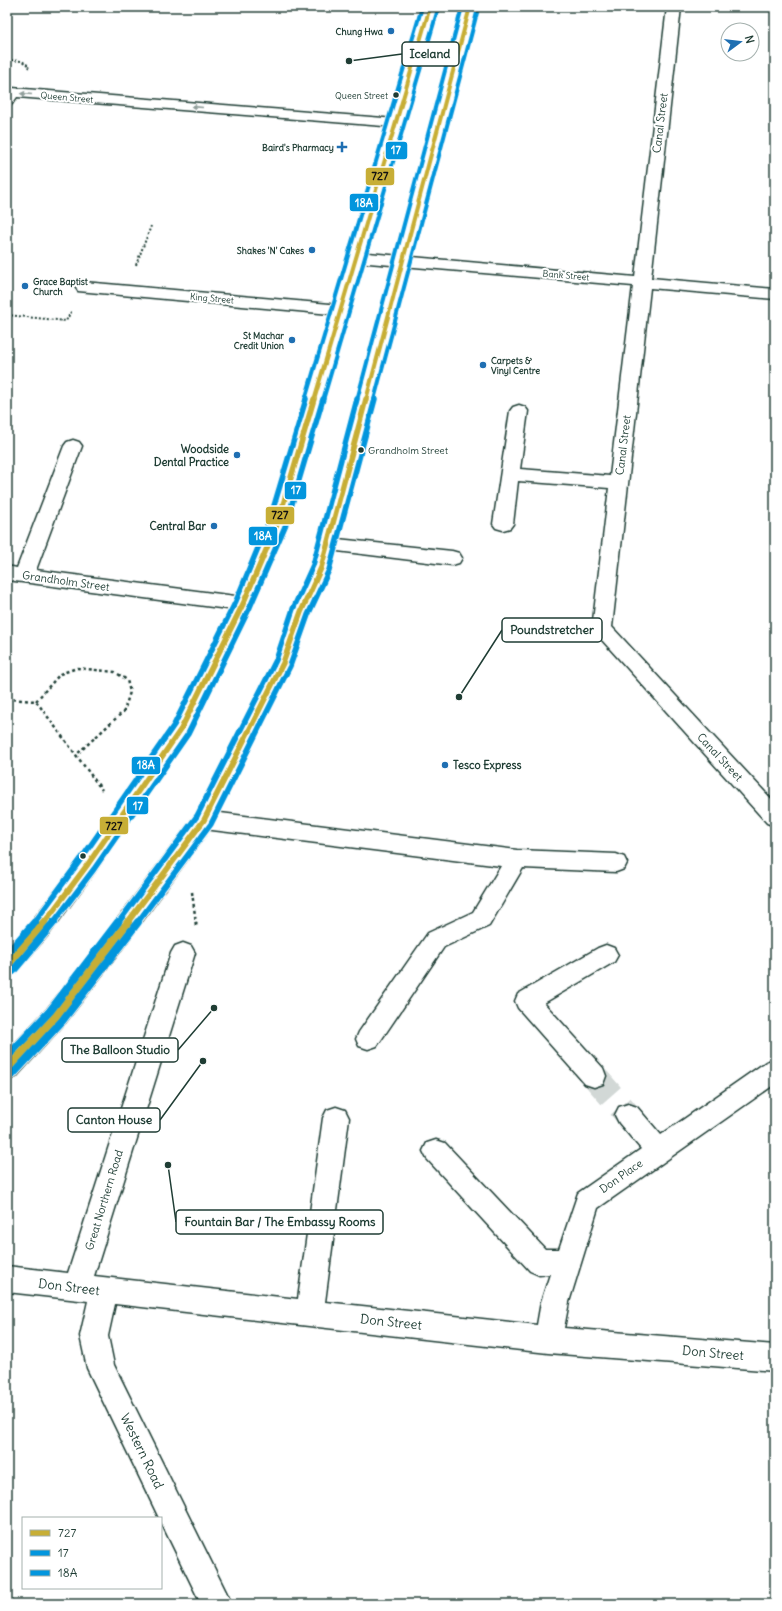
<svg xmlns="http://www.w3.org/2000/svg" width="782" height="1611" font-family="Delius,sans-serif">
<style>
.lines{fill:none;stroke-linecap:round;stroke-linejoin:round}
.minor-tunnel{stroke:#d2d8d6;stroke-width:26;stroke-dasharray:26 14;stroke-linecap:butt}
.minor-casing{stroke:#1f3d34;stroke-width:3}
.major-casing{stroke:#1f3d34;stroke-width:3}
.path-far2{stroke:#1f3d34;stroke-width:2;stroke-dasharray:2 2;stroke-linecap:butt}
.path-far1{stroke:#1f3d34;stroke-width:2.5;stroke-dasharray:3 3;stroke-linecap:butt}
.path{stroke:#1f3d34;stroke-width:3;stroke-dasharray:3.5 3.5;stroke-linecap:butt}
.minor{fill:#fff;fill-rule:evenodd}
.major{fill:#fff;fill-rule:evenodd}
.bus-1-far2-casing{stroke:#fff;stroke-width:6}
.bus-1-far1-casing{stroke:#fff;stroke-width:8}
.bus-1-casing{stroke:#fff;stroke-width:10}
.bus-2-far2-casing{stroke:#fff;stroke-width:6}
.bus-2-far1-casing{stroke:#fff;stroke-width:8}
.bus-2-casing{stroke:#fff;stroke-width:10}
.bus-3-far2-casing{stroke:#fff;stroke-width:6}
.bus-3-far1-casing{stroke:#fff;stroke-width:8}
.bus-3-casing{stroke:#fff;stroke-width:10}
.bus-1-far2{stroke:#c7ae36;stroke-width:4}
.bus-1-far1{stroke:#c7ae36;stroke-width:5.5}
.bus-1{stroke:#c7ae36;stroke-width:8}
.bus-2-far2{stroke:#0295dd;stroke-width:4}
.bus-2-far1{stroke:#0295dd;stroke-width:5.5}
.bus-2{stroke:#0295dd;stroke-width:8}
.bus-3-far2{stroke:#0295dd;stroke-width:4}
.bus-3-far1{stroke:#0295dd;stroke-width:5.5}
.bus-3{stroke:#0295dd;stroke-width:8}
.oneway{fill:#8f9e9a}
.poi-dot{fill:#1f6fb2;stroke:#fff;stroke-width:1.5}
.bus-dot{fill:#1f3d34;stroke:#fff;stroke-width:1.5}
.labels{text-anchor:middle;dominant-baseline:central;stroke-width:4;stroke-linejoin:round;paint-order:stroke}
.far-poi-label{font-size:9px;font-weight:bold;fill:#1f3d34;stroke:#fff;text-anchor:end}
.far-bus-label{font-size:9px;fill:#1f3d34;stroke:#fff;text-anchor:end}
.far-street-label{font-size:9px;fill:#1f3d34;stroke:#fff}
.bus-label{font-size:10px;fill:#1f3d34;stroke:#fff;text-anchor:start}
.street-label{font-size:11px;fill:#1f3d34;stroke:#fff}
.poi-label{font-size:11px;font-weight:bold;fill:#1f3d34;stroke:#fff;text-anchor:end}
.near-street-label{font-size:13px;fill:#1f3d34;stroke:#fff}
.leader{fill:none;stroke:#1f3d34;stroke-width:1.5}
.callout-dot{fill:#1f3d34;stroke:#fff;stroke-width:1.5}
.callout{fill:#fff;stroke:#1f3d34;stroke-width:1.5}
.callout-label{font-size:12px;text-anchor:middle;font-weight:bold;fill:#1f3d34}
.line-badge{stroke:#fff;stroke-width:1.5}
.badge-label{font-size:11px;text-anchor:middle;font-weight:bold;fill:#fff}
.pale-badge-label{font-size:11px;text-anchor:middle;font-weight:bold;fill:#111}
</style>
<rect width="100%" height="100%" fill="#fff"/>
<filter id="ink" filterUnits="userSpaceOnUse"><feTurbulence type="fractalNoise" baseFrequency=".025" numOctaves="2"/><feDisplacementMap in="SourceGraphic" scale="8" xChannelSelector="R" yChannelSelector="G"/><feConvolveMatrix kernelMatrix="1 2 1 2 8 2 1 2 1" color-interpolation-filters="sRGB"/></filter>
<g filter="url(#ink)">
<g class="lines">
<path class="minor-tunnel" d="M594 1076 628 1115"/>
<defs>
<g id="minor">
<path d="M667 7H681L651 278 775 289V299L650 288 612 627 775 803V826L767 823 592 629 609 488 518 481 513 524 510 528 503 530 496 528 493 524 510 411 513 407 519 405 525 407 528 411 520 469 610 476 633 286 357 262 351 260 349 257 351 254 357 252 635 277Z"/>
<path d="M12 88 396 119 401 120 403 123 401 126 396 127 17 97 12 104 7 105V89Z"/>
<path d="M84 282 341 305 347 306 349 310 347 314 341 315 78 291 76 287 78 283Z"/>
<path d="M73 440 79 442 82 446 36 570 243 597 250 599 253 604 250 609 243 611 7 580V566L17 568 64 446 67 442Z"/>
<path d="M328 538 452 551 459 553 462 558 459 563 452 565 321 549 318 544 321 539Z"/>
<path d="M204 811 517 850 616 854 624 857 627 863 624 869 616 872 523 868 489 926 444 947 377 1046 368 1049 359 1046 356 1039 359 1032 428 933 473 912 501 866 204 829 196 826 193 820 196 814Z"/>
<path d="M183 943 191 946 195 953 94 1276 298 1299 323 1118 327 1110 336 1107 345 1110 349 1118 325 1302 537 1325 541 1302 550 1274 539 1275 530 1271 427 1159 423 1151 427 1143 436 1140 445 1143 545 1249H559L578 1193 641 1149 619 1123 615 1115 619 1107 628 1104 637 1107 661 1135 766 1062 775 1059V1084L598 1208 569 1302 564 1328 775 1345V1371L548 1353 115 1304 108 1336 114 1365 232 1604H201L161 1522V1518H159L87 1368 80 1336 88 1301 7 1292V1266L68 1273 171 953 175 946Z"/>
<path d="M606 945 614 948 618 955 614 962 544 1003 603 1068 606 1076 603 1084 594 1087 585 1084 518 1008 515 1001 518 994 598 948Z"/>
</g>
<g id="major">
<path d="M423 7H437L288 522 253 604 188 735 96 870 49 934 15 973 7 976V950L33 920 80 858 172 725 233 604 268 522Z"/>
<path d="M463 7H477L331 568 311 612 293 663 212 826 118 954 65 1023 16 1077 7 1080V1052L47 1009 102 940 196 814 273 663 291 612 311 568Z"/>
</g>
</defs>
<use href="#minor" class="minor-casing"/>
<use href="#major" class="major-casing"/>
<g class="path-far2">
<path d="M7 60 22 61 29 66 28 68"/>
<path d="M136 265 151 226"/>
<path d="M7 315 66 321 72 310"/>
</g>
<g class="path-far1">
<path d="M7 699 36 701 102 790"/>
<path d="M36 701 60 674 77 668 115 672 127 680 130 692 124 711 76 755"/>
<path d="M192 892 196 923"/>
</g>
<path class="path" d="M196 922V926"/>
<use href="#minor" class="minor"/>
<use href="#major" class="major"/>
<defs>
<g id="bus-1-far2">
<path d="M314 400 430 7"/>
<path d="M366 400 470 7"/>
</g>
<g id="bus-1-far1">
<path d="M44 923 88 864 181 729 243 604 278 522 314 399"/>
<path d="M127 923 204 820 283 663 301 612 321 568 366 399"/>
</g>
<g id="bus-1">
<path d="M7 966 44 922"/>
<path d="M7 1069 56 1016 128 922"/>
</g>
<g id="bus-2-far2">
<path d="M323 400 438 9"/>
<path d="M374 400 478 9"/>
</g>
<g id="bus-2-far1">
<path d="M53 923 94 869 188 734 250 607 286 524 323 399"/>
<path d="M137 923 211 824 290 666 308 615 329 570 375 399"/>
</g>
<g id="bus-2">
<path d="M13 971 54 922"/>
<path d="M13 1074 62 1021 138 922"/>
</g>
<g id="bus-3-far2">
<path d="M305 400 422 7"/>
<path d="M357 400 462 7"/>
</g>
<g id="bus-3-far1">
<path d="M34 923 81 859 174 725 236 601 270 519 306 399"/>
<path d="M118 923 197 816 276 660 293 609 313 565 357 399"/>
</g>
<g id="bus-3">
<path d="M7 954 35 922"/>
<path d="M7 1057 50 1011 118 922"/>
</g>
</defs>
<use href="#bus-1-far2" class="bus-1-far2-casing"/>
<use href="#bus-1-far1" class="bus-1-far1-casing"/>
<use href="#bus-1" class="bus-1-casing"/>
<use href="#bus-2-far2" class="bus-2-far2-casing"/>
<use href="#bus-2-far1" class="bus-2-far1-casing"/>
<use href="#bus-2" class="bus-2-casing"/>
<use href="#bus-3-far2" class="bus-3-far2-casing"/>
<use href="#bus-3-far1" class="bus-3-far1-casing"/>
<use href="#bus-3" class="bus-3-casing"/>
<use href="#bus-1-far2" class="bus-1-far2"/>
<use href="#bus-1-far1" class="bus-1-far1"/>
<use href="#bus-1" class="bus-1"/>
<use href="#bus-2-far2" class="bus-2-far2"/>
<use href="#bus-2-far1" class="bus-2-far1"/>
<use href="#bus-2" class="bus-2"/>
<use href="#bus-3-far2" class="bus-3-far2"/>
<use href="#bus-3-far1" class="bus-3-far1"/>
<use href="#bus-3" class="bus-3"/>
</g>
<defs><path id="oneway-solid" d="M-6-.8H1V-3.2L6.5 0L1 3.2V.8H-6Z"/></defs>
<g class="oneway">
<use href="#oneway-solid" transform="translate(26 94) rotate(-175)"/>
<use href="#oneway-solid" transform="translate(197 107) rotate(-175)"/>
</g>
</g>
<g class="poi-dot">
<circle cx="391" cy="31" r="4"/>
<path d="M340 141h4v4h4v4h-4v4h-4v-4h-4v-4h4z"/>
<circle cx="312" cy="250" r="4"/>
<circle cx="25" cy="286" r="4"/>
<circle cx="292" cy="340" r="4"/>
<circle cx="483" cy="365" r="4"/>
<circle cx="237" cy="455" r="4"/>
<circle cx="214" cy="526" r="4"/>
<circle cx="445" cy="765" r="4"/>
</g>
<g class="bus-dot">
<circle cx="396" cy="95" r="3.5"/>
<circle cx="361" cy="450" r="3.5"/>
<circle cx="83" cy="856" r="3.5"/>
</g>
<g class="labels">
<g class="far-poi-label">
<text x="383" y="31">Chung Hwa</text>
<text x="334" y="147">Baird's Pharmacy</text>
<text x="304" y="250">Shakes 'N' Cakes</text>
<text x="33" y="281" text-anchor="start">Grace Baptist<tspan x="33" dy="10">Church</tspan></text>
<text x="284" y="335">St Machar<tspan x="284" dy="10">Credit Union</tspan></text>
<text x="491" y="360" text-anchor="start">Carpets &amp;<tspan x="491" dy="10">Vinyl Centre</tspan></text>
</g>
<g class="far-bus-label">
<text x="388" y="95">Queen Street</text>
</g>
<g class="far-street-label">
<text transform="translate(67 97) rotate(5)">Queen Street</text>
<text transform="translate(566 275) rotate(5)">Bank Street</text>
<text transform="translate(212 298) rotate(5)">King Street</text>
</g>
<g class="bus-label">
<text x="368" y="450">Grandholm Street</text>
</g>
<g class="street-label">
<text transform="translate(660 123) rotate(-83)">Canal Street</text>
<text transform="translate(623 445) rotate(-83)">Canal Street</text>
<text transform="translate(66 581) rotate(8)">Grandholm Street</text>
<text transform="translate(720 757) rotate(47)">Canal Street</text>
<text transform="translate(621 1176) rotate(-35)">Don Place</text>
<text transform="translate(104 1200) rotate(-73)">Great Northern Road</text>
</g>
<g class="poi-label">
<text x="229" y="449">Woodside<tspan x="229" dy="13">Dental Practice</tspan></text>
<text x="206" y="526">Central Bar</text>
<text x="453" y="765" text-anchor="start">Tesco Express</text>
</g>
<g class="near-street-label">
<text transform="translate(69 1287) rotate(7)">Don Street</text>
<text transform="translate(391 1322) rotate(6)">Don Street</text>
<text transform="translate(713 1353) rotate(5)">Don Street</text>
<text transform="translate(142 1451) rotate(64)">Western Road</text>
</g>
</g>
<path class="leader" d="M349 61L402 54M459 697L502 630M214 1008L178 1050M203 1061L160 1120M168 1165L176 1222"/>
<g class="callout-dot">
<circle cx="349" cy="61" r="4"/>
<circle cx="459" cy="697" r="4"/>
<circle cx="214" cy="1008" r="4"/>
<circle cx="203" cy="1061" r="4"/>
<circle cx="168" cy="1165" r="4"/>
</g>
<g class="callout">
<rect x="402" y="42" width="57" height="24" rx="4"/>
<rect x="502" y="618" width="100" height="24" rx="4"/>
<rect x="62" y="1038" width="116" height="24" rx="4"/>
<rect x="68" y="1108" width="92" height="24" rx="4"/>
<rect x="176" y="1210" width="207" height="24" rx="4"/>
</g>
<g class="callout-label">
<text x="430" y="58">Iceland</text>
<text x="552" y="634">Poundstretcher</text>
<text x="120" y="1054">The Balloon Studio</text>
<text x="114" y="1124">Canton House</text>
<text x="280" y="1226">Fountain Bar / The Embassy Rooms</text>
</g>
<g class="line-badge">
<rect x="385" y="141" width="23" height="19" rx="4" fill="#0295dd"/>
<rect x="365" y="167" width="30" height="19" rx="4" fill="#c7ae36"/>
<rect x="349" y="193" width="30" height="19" rx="4" fill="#0295dd"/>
<rect x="284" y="481" width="23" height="19" rx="4" fill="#0295dd"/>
<rect x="265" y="506" width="30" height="19" rx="4" fill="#c7ae36"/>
<rect x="248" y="526" width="30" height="20" rx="4" fill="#0295dd"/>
<rect x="131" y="756" width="30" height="19" rx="4" fill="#0295dd"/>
<rect x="126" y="796" width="23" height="19" rx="4" fill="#0295dd"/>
<rect x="99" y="816" width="30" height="19" rx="4" fill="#c7ae36"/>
</g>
<g class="badge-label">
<text x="396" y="154">17</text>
<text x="364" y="207">18A</text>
<text x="296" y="494">17</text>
<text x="263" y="540">18A</text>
<text x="146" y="769">18A</text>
<text x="138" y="810">17</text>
</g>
<g class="pale-badge-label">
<text x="380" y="180">727</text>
<text x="280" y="519">727</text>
<text x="114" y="830">727</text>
</g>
<rect width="782" height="1611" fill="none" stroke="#fff" stroke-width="24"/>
<rect x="12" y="12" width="758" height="1587" fill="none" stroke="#1f3d34" stroke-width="1.5" filter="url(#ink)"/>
<rect x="22" y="1517" width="140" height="72" fill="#ffffff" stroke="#a5b1ae"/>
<rect x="30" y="1530" width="20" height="6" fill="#c7ae36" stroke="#a5b1ae"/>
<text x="58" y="1537" font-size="12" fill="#1f3d34">727</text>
<rect x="30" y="1550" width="20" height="6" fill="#0295dd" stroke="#a5b1ae"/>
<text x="58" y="1557" font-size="12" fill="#1f3d34">17</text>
<rect x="30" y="1570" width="20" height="6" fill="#0295dd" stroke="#a5b1ae"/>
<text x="58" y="1577" font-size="12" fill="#1f3d34">18A</text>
<g transform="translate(740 42) rotate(75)"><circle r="19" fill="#ffffff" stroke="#a5b1ae"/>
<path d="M0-3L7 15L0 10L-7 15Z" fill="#1f6fb2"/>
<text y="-6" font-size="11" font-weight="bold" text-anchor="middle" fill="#1f3d34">N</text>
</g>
</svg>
